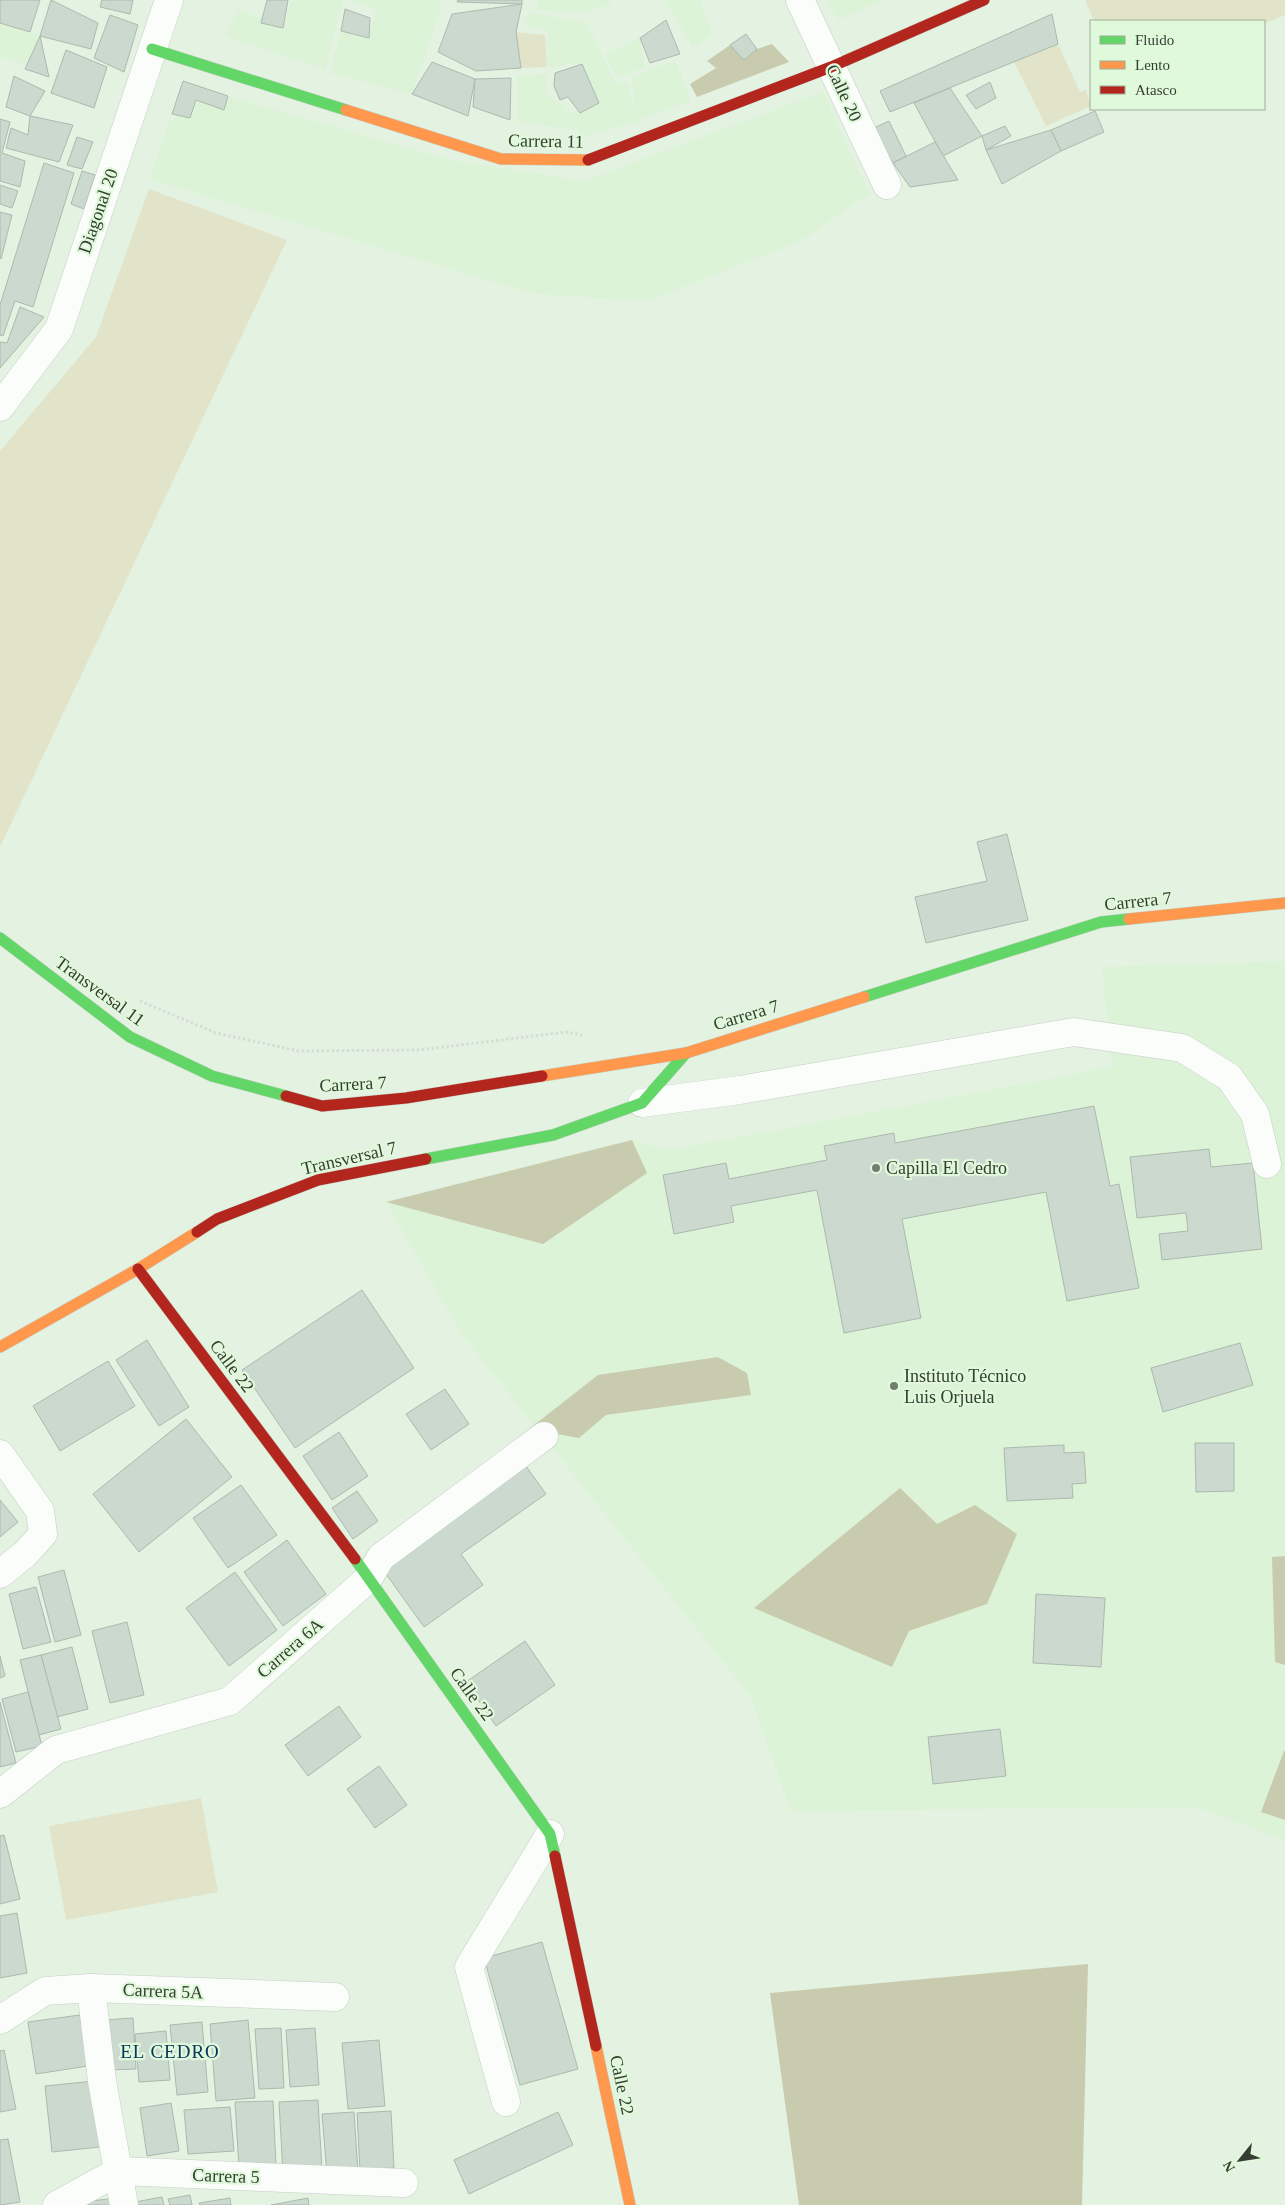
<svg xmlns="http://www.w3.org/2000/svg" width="1285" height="2205" font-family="'Times New Roman',serif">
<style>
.built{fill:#dcf3d8}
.green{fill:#e2e4ca}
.forest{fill:#c9cbaf}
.building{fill:#cbd9ce;stroke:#acb9ae}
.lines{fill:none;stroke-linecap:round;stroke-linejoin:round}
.street-casing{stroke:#c5cfc3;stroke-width:29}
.fast-casing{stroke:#c5cfc3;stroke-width:12}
.slow-casing{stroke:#c5cfc3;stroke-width:12}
.jam-casing{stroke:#c5cfc3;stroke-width:12}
.path{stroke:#d7dcd7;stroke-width:3;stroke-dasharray:2.5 2.5;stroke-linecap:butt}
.street{stroke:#fbfdfb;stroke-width:28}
.fast{stroke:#63d668;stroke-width:11}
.slow{stroke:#ff974d;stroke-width:11}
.jam{stroke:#b3261e;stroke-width:11}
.poi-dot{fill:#727d70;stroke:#e0f9db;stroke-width:2}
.labels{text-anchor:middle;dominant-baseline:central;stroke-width:4.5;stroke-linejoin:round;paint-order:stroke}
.street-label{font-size:18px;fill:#353e33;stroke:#e0f9db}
.poi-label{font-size:18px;fill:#353e33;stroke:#e0f9db;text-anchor:start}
.neighbourhood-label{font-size:19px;letter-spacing:1px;fill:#063559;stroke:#e0f9db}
</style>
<rect width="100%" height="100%" fill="#e4f2e2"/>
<g class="built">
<path d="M292 0H343L325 69 225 36 239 10 283 27Z"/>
<path d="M349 0H436L442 3 412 94 330 73 341 31 369 38 376 10Z"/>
<path d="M537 0H610L612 3 586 12 537 10Z"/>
<path d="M664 0H700L712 34 693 47Z"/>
<path d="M828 0H881V1L838 20Z"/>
<path d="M529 13 586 22 616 84 627 82 636 117 632 77 675 60 691 101 643 118 637 122 581 137 570 118 574 130 518 122 517 76 547 73V95L565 106 568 114 599 103 582 64 547 67 548 30 523 25Z"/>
<path d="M0 23 40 36 26 65 0 56Z"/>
<path d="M640 38 645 67 617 78 605 54Z"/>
<path d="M823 92 869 193 801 241 648 301 534 294 149 179 169 123 196 100 224 110 228 96 445 159 584 181Z"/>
<path d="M1285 961V1841L1198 1807 791 1811 750 1695 463 1336 386 1202 632 1140 670 1150 1112 1067 1102 967Z"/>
</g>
<g class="green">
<path d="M1085 0H1285V15L1264 24V21H1094Z"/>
<path d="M516 32 545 35 547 67 521 68Z"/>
<path d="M1058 44 1080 92 1086 90 1091 106 1046 126 1013 60Z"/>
<path d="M149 189 287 240 0 847V451L96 337Z"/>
<path d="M201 1798 218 1892 66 1920 49 1826Z"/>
</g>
<g class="forest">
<path d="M772 44 789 62 697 97 690 84 716 68 707 61 730 45 744 60 757 49Z"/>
<path d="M632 1140 647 1173 543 1244 386 1202Z"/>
<path d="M718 1357 747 1373 751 1395 606 1415 579 1438 529 1429 598 1375Z"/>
<path d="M900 1488 937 1524 975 1505 1017 1534 987 1604 909 1631 892 1667 754 1608Z"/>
<path d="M1285 1556V1665L1275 1662 1272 1557Z"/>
<path d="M1284 1751H1285V1820L1261 1812Z"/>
<path d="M1088 1964 1082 2205H799L770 1993Z"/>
</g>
<g class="building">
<path d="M0 0H40L30 32 0 23Z"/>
<path d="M51 0 98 23 91 49 40 36Z"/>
<path d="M102 0H133L130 14 100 7Z"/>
<path d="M267 0H288L283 28 261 23Z"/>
<path d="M458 0H522V4L457 2Z"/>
<path d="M522 4 516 32 521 68 476 71 438 52 452 14Z"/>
<path d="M345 9 370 18 369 38 341 31Z"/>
<path d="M1052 14 1058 44 890 112 880 91Z"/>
<path d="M110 15 138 25 124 72 94 58Z"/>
<path d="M666 20 680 54 650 63 640 38Z"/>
<path d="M746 34 757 49 744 60 730 45Z"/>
<path d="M40 36 49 77 25 69Z"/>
<path d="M66 50 107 67 94 108 51 93Z"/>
<path d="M432 62 475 79 468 116 412 94Z"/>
<path d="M582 64 599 103 580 113 568 97 560 100 554 86 555 73Z"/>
<path d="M14 76 45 91 30 116 6 107Z"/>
<path d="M511 78 510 120 473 107 475 79Z"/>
<path d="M183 81 228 96 224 110 196 100 190 118 172 114Z"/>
<path d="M990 82 996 98 976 109 966 95Z"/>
<path d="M950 88 982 136 943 156 914 103Z"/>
<path d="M1095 111 1104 132 1061 151 1051 130Z"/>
<path d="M30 116 73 125 59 162 6 148 11 128 28 135Z"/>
<path d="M0 119 10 122 2 153 25 161 20 187 0 181Z"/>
<path d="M889 121 906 156 893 163 872 129Z"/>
<path d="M1005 126 1011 136 986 150 982 136Z"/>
<path d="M1051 130 1061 151 1002 184 986 150Z"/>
<path d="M77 137 93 142 82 169 67 165Z"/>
<path d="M935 142 958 180 910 187 893 163Z"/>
<path d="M44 163 74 173 33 307 15 301 3 336 0 335V305Z"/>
<path d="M82 171 95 175 84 209 71 204Z"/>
<path d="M0 185 18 191 12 208 0 204Z"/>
<path d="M0 212 12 215 1 259 0 258Z"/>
<path d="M20 307 44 317 0 368V342L7 343Z"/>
<path d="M1007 834 1028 920 926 943 915 897 987 881 977 842Z"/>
<path d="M1094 1106 1110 1186 1119 1184 1139 1288 1067 1301 1046 1192 902 1219 921 1318 844 1333 817 1190 731 1206 734 1222 674 1234 663 1175 726 1163 729 1179 827 1160 824 1146 894 1133 895 1143Z"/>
<path d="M1209 1149 1211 1167 1253 1163 1262 1249 1162 1260 1159 1234 1188 1231 1186 1213 1137 1218 1130 1157Z"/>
<path d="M362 1290 414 1368 295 1448 242 1370Z"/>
<path d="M147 1340 189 1407 159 1426 116 1360Z"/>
<path d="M1240 1343 1253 1385 1163 1412 1151 1368Z"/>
<path d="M108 1361 135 1406 60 1451 33 1406Z"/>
<path d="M445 1389 469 1424 431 1450 406 1414Z"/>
<path d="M186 1419 232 1477 139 1552 93 1494Z"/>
<path d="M339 1432 368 1476 332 1500 303 1456Z"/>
<path d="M1195 1443H1234V1491L1196 1492Z"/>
<path d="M1064 1445V1453L1084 1452 1086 1483 1072 1484 1073 1498 1007 1501 1004 1448Z"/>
<path d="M515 1451 546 1494 461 1554 483 1585 424 1627 371 1553Z"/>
<path d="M241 1485 277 1535 228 1568 193 1518Z"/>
<path d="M357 1491 378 1521 353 1539 332 1508Z"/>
<path d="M0 1500 18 1522 0 1537Z"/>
<path d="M287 1540 326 1594 283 1626 244 1572Z"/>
<path d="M64 1570 81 1635 55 1642 38 1577Z"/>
<path d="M235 1572 277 1630 229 1666 186 1608Z"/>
<path d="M36 1587 51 1642 23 1649 9 1594Z"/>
<path d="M1036 1594 1105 1598 1101 1667 1033 1663Z"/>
<path d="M127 1622 144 1695 110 1703 92 1631Z"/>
<path d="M525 1641 555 1685 496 1726 466 1682Z"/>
<path d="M72 1647 88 1709 57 1717 41 1655Z"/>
<path d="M41 1655 61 1729 39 1735 20 1660Z"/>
<path d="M0 1656 5 1676 0 1678Z"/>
<path d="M28 1692 42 1746 16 1752 2 1699Z"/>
<path d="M0 1702 16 1763 0 1767Z"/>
<path d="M339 1706 361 1737 308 1776 285 1745Z"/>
<path d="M1000 1729 1006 1776 933 1784 928 1737Z"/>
<path d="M379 1766 407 1805 375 1828 347 1789Z"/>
<path d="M4 1835 20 1899 0 1904V1836Z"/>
<path d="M17 1913 27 1973 0 1978V1916Z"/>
<path d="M542 1942 578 2069 520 2085 484 1958Z"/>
<path d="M80 2015 88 2066 36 2074 28 2022Z"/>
<path d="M133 2018 136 2069 107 2070 104 2020Z"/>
<path d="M248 2020 255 2098 216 2101 210 2024Z"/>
<path d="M202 2022 208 2092 177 2095 170 2025Z"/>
<path d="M281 2028 284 2088 259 2089 255 2029Z"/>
<path d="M315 2028 319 2085 290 2087 286 2030Z"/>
<path d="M166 2031 170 2080 139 2082 135 2034Z"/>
<path d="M379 2040 385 2106 348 2109 342 2043Z"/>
<path d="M4 2050 16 2109 0 2112V2051Z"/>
<path d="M94 2081 100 2147 52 2152 45 2086Z"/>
<path d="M318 2100 322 2171 283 2173 279 2102Z"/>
<path d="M273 2101 276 2166 239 2168 235 2102Z"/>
<path d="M171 2103 179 2151 147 2156 140 2108Z"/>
<path d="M230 2107 234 2151 188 2154 184 2110Z"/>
<path d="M391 2111 394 2168 360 2170 357 2113Z"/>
<path d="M354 2112 358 2172 327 2174 322 2114Z"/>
<path d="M558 2112 573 2145 469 2194 454 2160Z"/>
<path d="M8 2139 20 2202 0 2205V2140Z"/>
<path d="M190 2195 192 2205H170L168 2199Z"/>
<path d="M162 2197 164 2205H136L135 2202Z"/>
<path d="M116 2198 117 2205H76L75 2203Z"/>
<path d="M230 2198 231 2205H200L199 2203Z"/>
<path d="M308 2198 309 2205H271Z"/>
</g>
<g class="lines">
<defs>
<g id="street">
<path d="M800 0 887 185"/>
<path d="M0 407 59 329 169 0"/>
<path d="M642 1103 740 1090 1074 1032 1182 1048 1229 1077 1255 1114 1267 1164"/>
<path d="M0 1454 40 1511 43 1534 25 1554 0 1574"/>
<path d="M0 1794 56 1750 230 1701 368 1579 381 1557 544 1436"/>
<path d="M91 1988 102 2081 124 2205"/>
<path d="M0 2020 45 1991 91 1988 335 1997"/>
<path d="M506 2102 469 1967 550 1834"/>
<path d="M57 2205 119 2171 404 2183"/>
</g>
<g id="fast">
<path d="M152 49 346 110"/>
<path d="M0 938 130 1037 212 1076 286 1096"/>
<path d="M864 997 1101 922 1129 919"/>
<path d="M426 1159 553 1135 642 1103 686 1053"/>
<path d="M355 1559 550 1834 555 1856"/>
</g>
<g id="slow">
<path d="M346 110 501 159 588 160"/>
<path d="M1129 919 1285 903"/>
<path d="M542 1076 686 1053 864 997"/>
<path d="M0 1347 138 1269 197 1232"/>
<path d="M596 2046 630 2205"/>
</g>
<g id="jam">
<path d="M588 160 831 67 984 0"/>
<path d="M286 1096 322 1106 406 1098 542 1076"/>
<path d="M197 1232 217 1219 318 1180 426 1159"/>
<path d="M138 1269 355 1559"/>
<path d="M555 1856 596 2046"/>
</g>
</defs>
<use href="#street" class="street-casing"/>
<use href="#fast" class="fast-casing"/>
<use href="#slow" class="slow-casing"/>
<use href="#jam" class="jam-casing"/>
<path class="path" d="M140 1001 216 1033 299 1051 419 1050 566 1032 582 1035"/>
<use href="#street" class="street"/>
<use href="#fast" class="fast"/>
<use href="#slow" class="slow"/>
<use href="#jam" class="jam"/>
</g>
<g class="poi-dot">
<circle cx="876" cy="1168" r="5"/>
<circle cx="894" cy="1386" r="5"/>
</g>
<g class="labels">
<g class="street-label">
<text transform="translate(844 93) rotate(65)">Calle 20</text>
<text transform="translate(546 141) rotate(1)">Carrera 11</text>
<text transform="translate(98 211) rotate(-71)">Diagonal 20</text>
<text transform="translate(1138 901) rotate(-6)">Carrera 7</text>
<text transform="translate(100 991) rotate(36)">Transversal 11</text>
<text transform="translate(746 1015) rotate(-17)">Carrera 7</text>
<text transform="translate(353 1084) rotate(-3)">Carrera 7</text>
<text transform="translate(349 1158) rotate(-13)">Transversal 7</text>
<text transform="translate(232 1366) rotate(53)">Calle 22</text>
<text transform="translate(290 1648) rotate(-41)">Carrera 6A</text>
<text transform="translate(472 1694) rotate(54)">Calle 22</text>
<text transform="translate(163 1991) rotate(2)">Carrera 5A</text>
<text transform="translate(622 2085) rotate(78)">Calle 22</text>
<text transform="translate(226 2176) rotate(2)">Carrera 5</text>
</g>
<g class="poi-label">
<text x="886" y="1168">Capilla El Cedro</text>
<text x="904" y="1376">Instituto Técnico<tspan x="904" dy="21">Luis Orjuela</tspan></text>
</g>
<g class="neighbourhood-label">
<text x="170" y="2051">EL CEDRO</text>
</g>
</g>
<rect x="1090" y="20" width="175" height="90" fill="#e0f9db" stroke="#9cae98"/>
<rect x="1100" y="36" width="25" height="8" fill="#63d668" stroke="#9cae98"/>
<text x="1135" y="45" font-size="15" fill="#353e33">Fluido</text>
<rect x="1100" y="61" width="25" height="8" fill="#ff974d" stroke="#9cae98"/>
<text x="1135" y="70" font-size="15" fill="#353e33">Lento</text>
<rect x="1100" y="86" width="25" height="8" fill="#b3261e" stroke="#9cae98"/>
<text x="1135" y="95" font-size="15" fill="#353e33">Atasco</text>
<g transform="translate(1240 2160) rotate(240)" stroke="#e0f9db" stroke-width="4" paint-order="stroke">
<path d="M0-4L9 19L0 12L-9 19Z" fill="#353e33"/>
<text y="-8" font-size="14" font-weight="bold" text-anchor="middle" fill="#353e33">N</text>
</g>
</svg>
